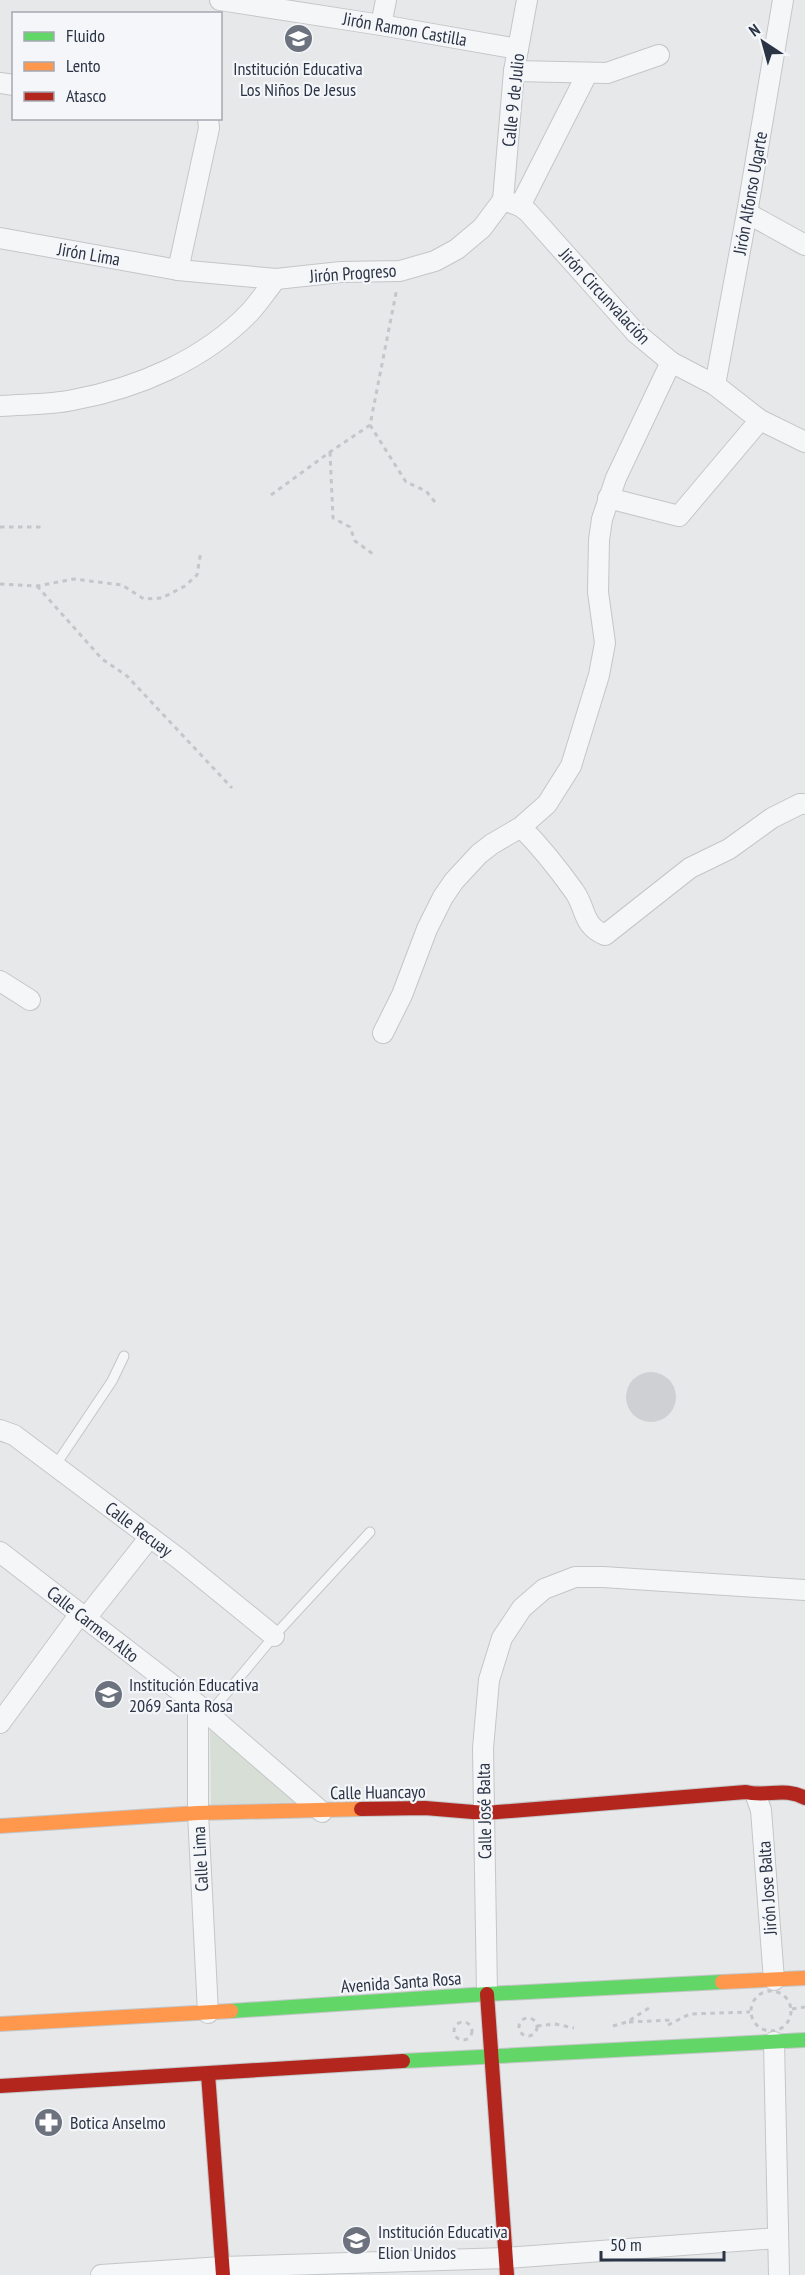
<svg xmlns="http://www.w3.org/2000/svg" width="805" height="2275" font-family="'PT Sans Narrow',sans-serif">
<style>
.green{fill:#d6ded6}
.building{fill:#ced0d3}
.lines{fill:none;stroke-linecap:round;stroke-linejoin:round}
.lane-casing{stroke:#c4c6c8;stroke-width:11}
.street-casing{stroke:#c4c6c8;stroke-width:22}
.fast-casing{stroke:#c4c6c8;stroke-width:16}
.slow-casing{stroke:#c4c6c8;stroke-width:16}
.jam-casing{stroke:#c4c6c8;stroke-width:16}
.path{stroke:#c5c6ca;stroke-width:3;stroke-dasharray:4.5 4.5;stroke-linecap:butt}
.lane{stroke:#f5f6f7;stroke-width:9}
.street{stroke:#f5f6f7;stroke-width:20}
.fast{stroke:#63d668;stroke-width:14}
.slow{stroke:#ff974d;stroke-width:14}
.jam{stroke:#b3261e;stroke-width:14}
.labels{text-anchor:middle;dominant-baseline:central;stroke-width:4.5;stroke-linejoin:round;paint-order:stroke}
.street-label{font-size:18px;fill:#2b3445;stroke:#f4f6f9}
.poi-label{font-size:18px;fill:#2b3445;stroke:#f4f6f9;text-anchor:start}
</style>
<rect width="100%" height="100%" fill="#e6e8ea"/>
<path class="green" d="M210 1730 297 1802 211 1805Z"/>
<circle class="building" cx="651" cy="1397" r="25"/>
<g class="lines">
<defs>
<g id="lane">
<path d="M55 1466 112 1381 124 1356"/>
<path d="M209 1714 274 1636 370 1532"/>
</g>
<g id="street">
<path d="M220 0 381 25 518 49"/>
<path d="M381 25 386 0"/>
<path d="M514 71 607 73 659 55"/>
<path d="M0 83 14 85"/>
<path d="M503 200 520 206 528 212 636 333 671 362 715 385 760 420 805 442"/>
<path d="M503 200 514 71 527 0"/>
<path d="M520 206 587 74"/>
<path d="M747 213 805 245"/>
<path d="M0 238 178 270 276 279 341 272 400 271 435 261 457 249 482 228 503 200"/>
<path d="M178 270 209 128 208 118"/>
<path d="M715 385 747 213 783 0"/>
<path d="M0 406C24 404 50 405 73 400 138 388 204 360 250 312 259 302 267 290 276 279"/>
<path d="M608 498 679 516 760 420"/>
<path d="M521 827C539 845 559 870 574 891 586 907 582 926 605 935L690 868 729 849 772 818 800 804H805"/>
<path d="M0 981 30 1000"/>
<path d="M383 1033 402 995 427 929 443 897 454 881 479 854 492 844 521 827 547 804 571 766 599 675 605 643 598 592 599 540 602 519 616 478 671 362"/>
<path d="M0 1430 14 1435 178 1558 274 1636"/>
<path d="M0 1552 198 1705 322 1812"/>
<path d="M86 1618 150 1537"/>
<path d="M198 1705V1813L208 2013"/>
<path d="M0 1723 80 1614"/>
<path d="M756 1796 761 1810 774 1980"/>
<path d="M487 1994 483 1748 489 1680 502 1638 522 1608 544 1589 575 1577H603L805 1590"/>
<path d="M774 2042 779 2275"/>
<path d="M101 2275 222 2267 506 2258 778 2238"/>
</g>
<g id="fast">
<path d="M231 2011 487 1994 722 1982"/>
<path d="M403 2061 805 2040"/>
</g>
<g id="slow">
<path d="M0 1826 198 1813 361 1809"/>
<path d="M722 1982 805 1978"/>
<path d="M0 2024 231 2011"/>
</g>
<g id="jam">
<path d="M361 1809 425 1808 485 1813 746 1792C766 1797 786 1787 805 1798"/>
<path d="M487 1994 507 2275"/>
<path d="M208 2074 223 2275"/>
<path d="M0 2086 403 2061"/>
</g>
</defs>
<use href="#lane" class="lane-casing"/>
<use href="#street" class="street-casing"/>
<use href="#fast" class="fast-casing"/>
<use href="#slow" class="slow-casing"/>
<use href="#jam" class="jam-casing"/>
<g class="path">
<path d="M370 425 406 482 426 491 435 502"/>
<path d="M330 452 333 518 350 527 355 541 373 554"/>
<path d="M271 495 330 452 370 425 397 288"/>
<path d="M0 527H44"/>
<path d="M0 584 37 586 74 579 122 585 144 599 162 598 185 586 197 575 201 551"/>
<path d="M37 586 102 659 127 676 232 788"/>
<circle cx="771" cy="2011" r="20"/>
<path d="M792 2009 805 2007"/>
<circle cx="528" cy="2027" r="9"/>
<path d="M629 2022 673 2020"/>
<circle cx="463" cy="2031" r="9"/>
<path d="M668 2025 690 2014 750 2012"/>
<path d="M537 2026 555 2024 574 2028"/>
<path d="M613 2026 627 2022 649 2008"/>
</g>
<use href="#lane" class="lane"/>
<use href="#street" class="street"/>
<use href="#fast" class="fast"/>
<use href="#slow" class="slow"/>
<use href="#jam" class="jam"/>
</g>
<defs>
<symbol id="school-disc" viewBox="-11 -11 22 22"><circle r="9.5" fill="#6c737f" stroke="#f4f6f9"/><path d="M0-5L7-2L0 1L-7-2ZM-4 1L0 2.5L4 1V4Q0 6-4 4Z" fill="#fff"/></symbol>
<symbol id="pharmacy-disc" viewBox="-11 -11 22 22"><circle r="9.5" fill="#6c737f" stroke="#f4f6f9"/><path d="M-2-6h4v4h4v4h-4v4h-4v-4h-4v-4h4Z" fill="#fff"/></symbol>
</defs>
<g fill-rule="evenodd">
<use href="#school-disc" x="282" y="22" width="33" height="33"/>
<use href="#school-disc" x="92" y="1678" width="33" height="33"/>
<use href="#pharmacy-disc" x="32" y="2106" width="33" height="33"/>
<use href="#school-disc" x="340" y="2224" width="33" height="33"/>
</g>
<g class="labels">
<g class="street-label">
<text transform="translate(405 29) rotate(10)">Jirón Ramon Castilla</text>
<text transform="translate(513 100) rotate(-84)">Calle 9 de Julio</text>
<text transform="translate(750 193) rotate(-80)">Jirón Alfonso Ugarte</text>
<text transform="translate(89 254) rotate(10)">Jirón Lima</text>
<text transform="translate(353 273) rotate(-4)">Jirón Progreso</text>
<text transform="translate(605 296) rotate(47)">Jirón Circunvalación</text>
<text transform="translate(139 1529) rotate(37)">Calle Recuay</text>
<text transform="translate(93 1624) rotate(38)">Calle Carmen Alto</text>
<text transform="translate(378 1792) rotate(-1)">Calle Huancayo</text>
<text transform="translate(484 1811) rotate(-91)">Calle José Balta</text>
<text transform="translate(200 1859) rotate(-93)">Calle Lima</text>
<text transform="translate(767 1888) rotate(-94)">Jirón Jose Balta</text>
<text transform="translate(401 1982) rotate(-4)">Avenida Santa Rosa</text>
</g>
<g class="poi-label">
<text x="298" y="68" text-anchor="middle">Institución Educativa<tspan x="298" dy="21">Los Niños De Jesus</tspan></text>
<text x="129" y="1684">Institución Educativa<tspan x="129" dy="21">2069 Santa Rosa</tspan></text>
<text x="70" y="2122">Botica Anselmo</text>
<text x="378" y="2231">Institución Educativa<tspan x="378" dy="21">Elion Unidos</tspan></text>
</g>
</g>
<rect x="12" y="12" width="210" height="108" fill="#f4f6f9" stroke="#a4a8b1" stroke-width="1.5"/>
<rect x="24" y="32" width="30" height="9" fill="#63d668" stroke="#a4a8b1" stroke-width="1.5"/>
<text x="66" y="42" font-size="18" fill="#2b3445">Fluido</text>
<rect x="24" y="62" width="30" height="9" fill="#ff974d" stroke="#a4a8b1" stroke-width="1.5"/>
<text x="66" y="72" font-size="18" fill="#2b3445">Lento</text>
<rect x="24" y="92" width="30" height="9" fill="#b3261e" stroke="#a4a8b1" stroke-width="1.5"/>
<text x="66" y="102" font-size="18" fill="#2b3445">Atasco</text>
<g transform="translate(763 42) rotate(324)" stroke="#f4f6f9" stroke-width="4.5" paint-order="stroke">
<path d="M0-4.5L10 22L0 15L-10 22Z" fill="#2b3445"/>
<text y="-9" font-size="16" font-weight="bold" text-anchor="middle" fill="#2b3445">N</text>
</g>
<path d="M601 2251v9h123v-9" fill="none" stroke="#2b3445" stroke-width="3"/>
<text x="610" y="2251" font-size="18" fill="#2b3445" stroke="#f4f6f9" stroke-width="4.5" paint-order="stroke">50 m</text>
</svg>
